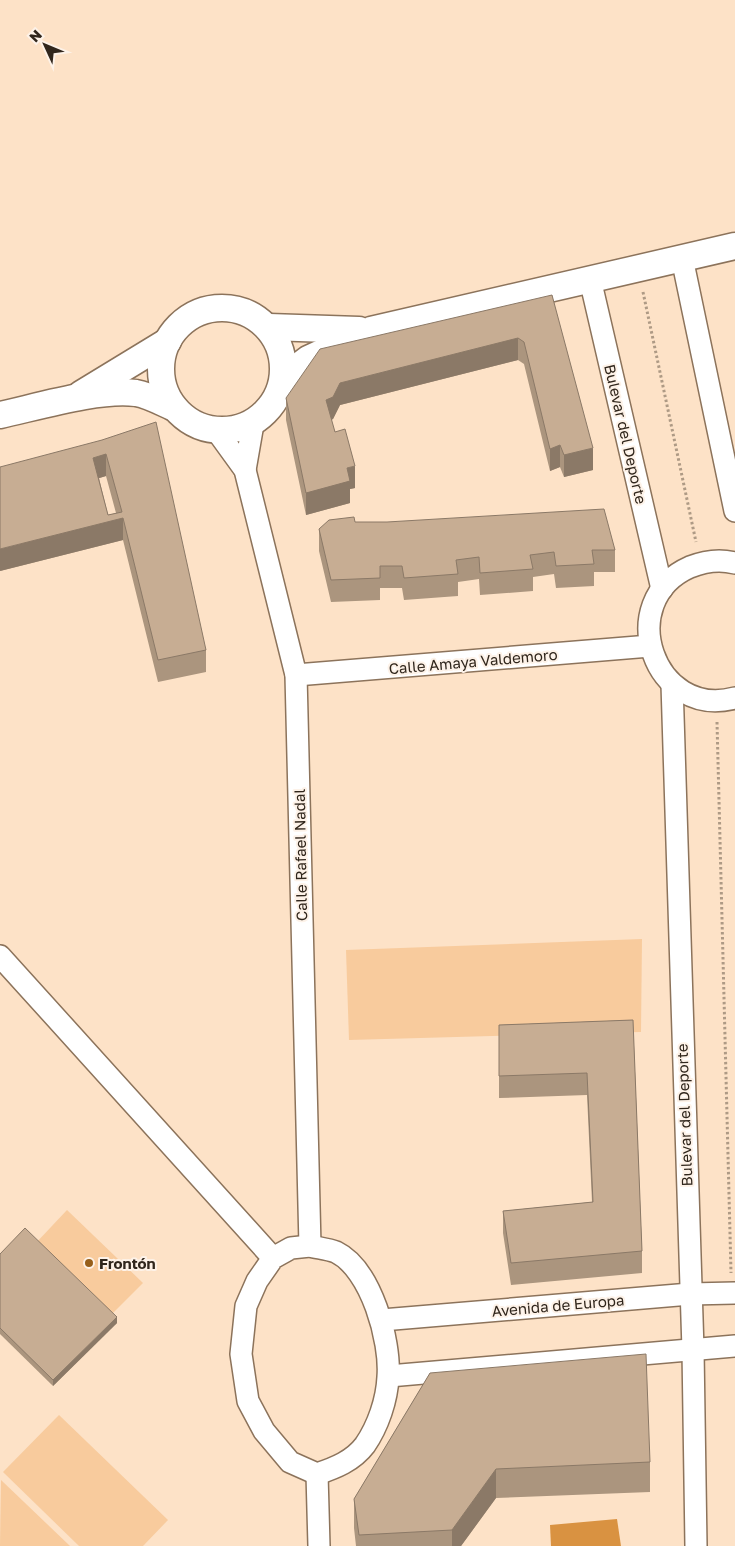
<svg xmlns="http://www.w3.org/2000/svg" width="735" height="1546" font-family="'Golos Text',sans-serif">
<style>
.green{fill:#f8cb9d}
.water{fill:#d99241}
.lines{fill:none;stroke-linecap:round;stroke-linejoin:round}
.minor-casing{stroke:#8c735b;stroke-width:24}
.tertiary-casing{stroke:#8c735b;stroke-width:29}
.path{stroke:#ae9a85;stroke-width:3;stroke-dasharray:2.5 2.5;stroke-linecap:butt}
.minor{stroke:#fff;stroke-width:21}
.tertiary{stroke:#fff;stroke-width:26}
.wall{fill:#ab957e;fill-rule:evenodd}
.shaded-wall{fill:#8b7967}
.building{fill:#c7ad93;stroke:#8b7967;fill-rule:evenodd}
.poi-dot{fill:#975f1a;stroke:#fdf2e8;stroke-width:2}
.labels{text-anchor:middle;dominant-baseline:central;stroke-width:4;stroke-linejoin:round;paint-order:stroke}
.street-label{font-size:15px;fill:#30261c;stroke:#fdf2e8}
.poi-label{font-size:15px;font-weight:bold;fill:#30261c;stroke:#fdf2e8;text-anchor:start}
</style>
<rect width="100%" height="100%" fill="#fde2c7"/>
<g class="green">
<path d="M642 939 641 1032 349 1040 346 950Z"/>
<path d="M67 1210 143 1283 110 1316 35 1244Z"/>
<path d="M59 1415 168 1520 143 1546H79L3 1472Z"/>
<path d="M1 1480 70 1546H0Z"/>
</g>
<path class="water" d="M617 1519 621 1546H551L550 1525Z"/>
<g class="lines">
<defs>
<g id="minor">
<path d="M682 258 735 511"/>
<path d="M590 279 662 589"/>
<path d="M216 430 245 470 296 675 310 1246"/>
<path d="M245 470 253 424"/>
<path d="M735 563C720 559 705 561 690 567 613 601 654 720 735 698"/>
<path d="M296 675 650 646"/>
<path d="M672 684 693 1350 696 1546"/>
<path d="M0 956 273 1258"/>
<path d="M310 1246C318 1248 328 1249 336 1252 371 1269 391 1341 388 1377 387 1400 378 1426 365 1445 353 1461 335 1468 317 1474L290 1462 264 1431 248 1401 241 1354 246 1306 257 1281 273 1258 291 1248Z"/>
<path d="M382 1320 690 1294 735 1293"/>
<path d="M389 1376 735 1346"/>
<path d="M317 1474 319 1546"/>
</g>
<g id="tertiary">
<circle cx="222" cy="369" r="61"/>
<path d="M269 327 359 330"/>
<path d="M283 378 308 359 371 330 735 246"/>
<path d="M81 394 168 341"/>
<path d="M0 415C37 407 100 388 136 393 148 395 161 402 172 407"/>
</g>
</defs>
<use href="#minor" class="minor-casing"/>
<use href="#tertiary" class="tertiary-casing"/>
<g class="path">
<path d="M643 292 696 542"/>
<path d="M717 722 731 1273"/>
</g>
<use href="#minor" class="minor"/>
<use href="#tertiary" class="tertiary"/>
</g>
<g class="wall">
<path d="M552 295 593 470 564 477 560 467 550 471 524 364 518 360 340 405 333 419 331 420 335 432 355 488 350 489V503L306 515 286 420V398Z"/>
<path d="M102 440 206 650V672L158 682 123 540 0 571ZM106 476 116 513 108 515 99 478Z"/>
<path d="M355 522 615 550V572H594V586L556 588 554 574 533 577V591L480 595 479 579 458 582V596L404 600 402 588H380V600L331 602 319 551V529Z"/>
<path d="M633 1020 642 1251V1273L511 1285 503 1233V1211L592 1202 587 1095 499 1098V1025Z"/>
<path d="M0 1254 117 1323 53 1386 0 1334Z"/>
<path d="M430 1373 650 1462V1492L496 1498 461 1546H356L354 1528V1499Z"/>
</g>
<g class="shaded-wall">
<path d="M518 338V360L340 405 333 419 326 422V400L340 383Z"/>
<path d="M560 445V467L550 471V449Z"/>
<path d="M593 448V470L564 477V455Z"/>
<path d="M106 454V476L93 480V458Z"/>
<path d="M355 466V488L350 489V503L306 515V493L347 468Z"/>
<path d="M123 518V540L0 571V549Z"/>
<path d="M117 1317V1323L53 1386V1380Z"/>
<path d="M496 1469V1498L461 1546H452V1530Z"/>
</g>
<g class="building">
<path d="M552 295 593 448 564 455 560 445 550 449 524 342 518 338 340 383 333 397 326 400 335 432 345 429 355 466 347 468 350 481 306 493 286 398 320 349Z"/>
<path d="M156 422 206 650 158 660 123 518 0 549V467L102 440ZM106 454 122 512 108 515 93 458Z"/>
<path d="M604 509 615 550H592L594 564 556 566 554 552 530 555 533 569 480 573 479 557 456 560 458 574 404 578 402 566H380V578L331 580 319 529 329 520 354 517 355 522H387Z"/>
<path d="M633 1020 642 1251 511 1263 503 1211 593 1202 587 1073 499 1076V1025Z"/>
<path d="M25 1228 117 1317 53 1380 0 1328V1254Z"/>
<path d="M646 1354 650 1462 496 1469 452 1530 359 1535 354 1499 430 1373Z"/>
</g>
<circle class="poi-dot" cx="89" cy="1263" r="5"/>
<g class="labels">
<g class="street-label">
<text transform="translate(626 434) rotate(77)">Bulevar del Deporte</text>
<text transform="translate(473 661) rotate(-5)">Calle Amaya Valdemoro</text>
<text transform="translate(300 855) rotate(-91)">Calle Rafael Nadal</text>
<text transform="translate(684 1115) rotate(-92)">Bulevar del Deporte</text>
<text transform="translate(558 1305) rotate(-5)">Avenida de Europa</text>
</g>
<g class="poi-label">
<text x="99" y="1263">Frontón</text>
</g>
</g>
<g transform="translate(45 45) rotate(314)" stroke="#fdf2e8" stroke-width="4" paint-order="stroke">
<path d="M0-4L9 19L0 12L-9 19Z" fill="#30261c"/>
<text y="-8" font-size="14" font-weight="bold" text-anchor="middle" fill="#30261c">N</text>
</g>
</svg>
